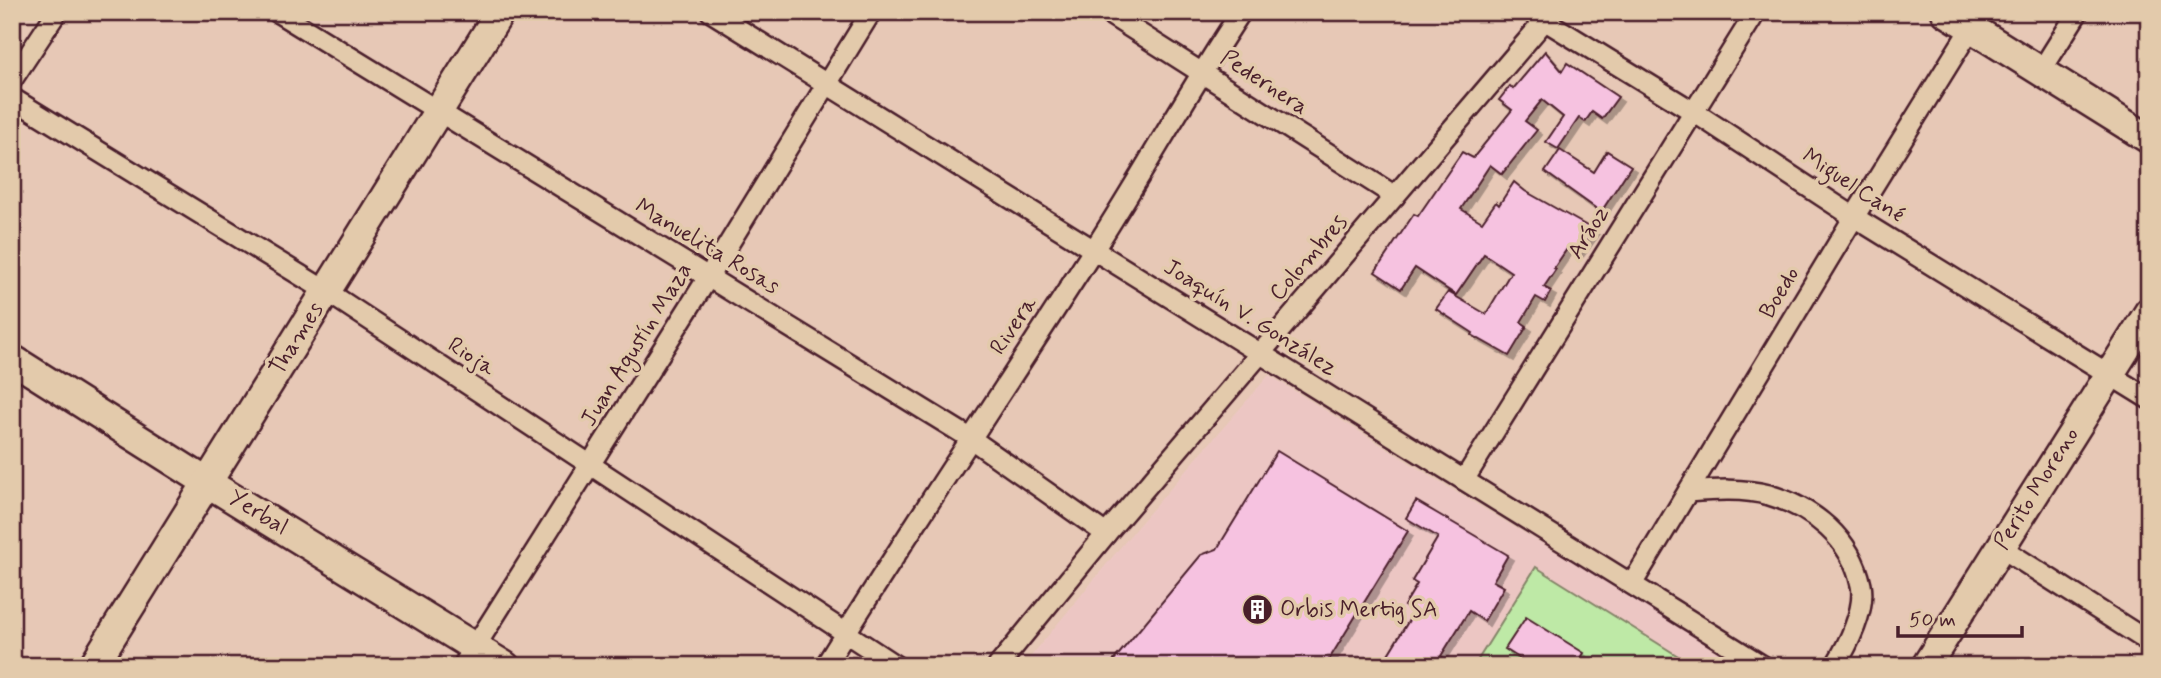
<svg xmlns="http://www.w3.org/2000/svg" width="2161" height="678" font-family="Mynerve,sans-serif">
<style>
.built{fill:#ecc6c3}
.green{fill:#bee9a6;stroke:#848468;stroke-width:2}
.building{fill:#f6c2e0;stroke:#4a1f2b;stroke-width:2;filter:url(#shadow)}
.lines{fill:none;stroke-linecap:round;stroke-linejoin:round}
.street-casing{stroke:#4a1f2b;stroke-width:24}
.secondary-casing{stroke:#4a1f2b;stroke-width:33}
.street{stroke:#e3caab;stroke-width:19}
.secondary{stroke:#e3caab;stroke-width:28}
.labels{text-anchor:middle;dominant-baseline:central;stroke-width:7;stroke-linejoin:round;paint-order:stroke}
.street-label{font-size:23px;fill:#4a1f2b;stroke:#e3caab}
.poi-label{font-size:23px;fill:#4a1f2b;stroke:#e3caab;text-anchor:start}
</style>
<defs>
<filter id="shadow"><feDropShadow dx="5" dy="5" stdDeviation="0" flood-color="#0004"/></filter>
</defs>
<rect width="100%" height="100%" fill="#e7c8b6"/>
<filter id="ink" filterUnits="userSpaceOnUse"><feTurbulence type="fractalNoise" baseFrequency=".0143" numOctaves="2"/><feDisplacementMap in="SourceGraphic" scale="14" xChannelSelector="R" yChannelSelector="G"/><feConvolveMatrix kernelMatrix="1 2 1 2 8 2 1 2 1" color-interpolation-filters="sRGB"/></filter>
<g filter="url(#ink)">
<path class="built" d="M1269 375 1456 492 1625 593 1739 666H1023L1137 527Z"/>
<path class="green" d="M1536 567 1694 666H1474Z"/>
<g class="building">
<path d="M1545 51 1562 71 1567 63 1618 97 1602 119 1592 112 1585 122 1579 118 1558 149 1546 142 1563 117 1542 100 1525 121 1537 130 1502 174 1490 165 1461 209 1482 222 1496 202 1499 205 1514 182 1525 191 1594 230 1578 252 1569 246 1554 268 1556 269 1544 287 1551 291 1545 302 1536 297 1521 322 1527 326 1509 356 1472 335 1473 333 1436 309 1448 292 1486 314 1511 272 1484 254 1456 295 1415 268 1401 289 1375 272 1414 214 1418 216 1462 152 1473 158 1512 110 1499 100 1510 86 1513 89Z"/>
<path d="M1560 150 1594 172 1607 151 1631 166 1601 212 1545 172Z"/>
<path d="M1277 451 1408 531 1325 666H1109L1201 555 1217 549Z"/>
<path d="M1416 501 1508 555 1493 581 1504 587 1484 621 1469 611 1441 656 1456 666H1403L1387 656 1414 612 1404 606 1417 584 1412 581 1438 537 1406 518Z"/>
<path d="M1526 617 1584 653 1576 666H1518L1522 660 1505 649Z"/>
</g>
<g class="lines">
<defs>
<g id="street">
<path d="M277 12 970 438 1106 534"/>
<path d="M711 12 1763 666"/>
<path d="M1106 12 1395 196"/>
<path d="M1531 12 1694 112 1854 217 2149 399"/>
<path d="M2041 71 2078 12"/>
<path d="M12 80 57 12"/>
<path d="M12 98 326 291 896 666"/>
<path d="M1464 480 1756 12"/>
<path d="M1688 492C1715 490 1743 488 1769 495 1813 508 1851 538 1861 585 1866 609 1848 645 1835 666"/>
<path d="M2000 547 2149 642"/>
<path d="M1632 584 1854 217 1971 28"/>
<path d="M463 666 709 276 871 12"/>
<path d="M825 666C912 526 1004 390 1093 251 1144 172 1189 90 1241 12"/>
<path d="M998 666 1106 534 1552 12"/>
</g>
<g id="secondary">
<path d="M1946 12 2149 139"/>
<path d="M12 359 208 483 505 666"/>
<path d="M93 666 500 12"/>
<path d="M1926 666 2149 312"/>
</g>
</defs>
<use href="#street" class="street-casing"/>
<use href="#secondary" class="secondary-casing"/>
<use href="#street" class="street"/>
<use href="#secondary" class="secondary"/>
</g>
</g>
<defs>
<symbol id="building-disc" viewBox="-11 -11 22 22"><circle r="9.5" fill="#4a1f2b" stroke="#e3caab"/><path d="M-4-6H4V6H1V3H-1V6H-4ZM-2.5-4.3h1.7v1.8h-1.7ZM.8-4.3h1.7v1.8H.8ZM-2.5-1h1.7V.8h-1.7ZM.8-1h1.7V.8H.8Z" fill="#fff"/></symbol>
</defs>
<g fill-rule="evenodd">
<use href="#building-disc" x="1240" y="592" width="35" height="35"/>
</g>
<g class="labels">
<g class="street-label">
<text transform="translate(1264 83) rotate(33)">Pedernera</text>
<text transform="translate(1853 186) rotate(33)">Miguel Cané</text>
<text transform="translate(1589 233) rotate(-58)">Aráoz</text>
<text transform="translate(707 247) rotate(31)">Manuelita Rosas</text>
<text transform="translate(1309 258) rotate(-49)">Colombres</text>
<text transform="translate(1780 293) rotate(-59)">Boedo</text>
<text transform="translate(1250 318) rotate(32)">Joaquín V. González</text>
<text transform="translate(1014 326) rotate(-56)">Rivera</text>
<text transform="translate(297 339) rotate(-58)">Thames</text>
<text transform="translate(637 345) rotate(-58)">Juan Agustín Maza</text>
<text transform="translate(471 357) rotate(33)">Rioja</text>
<text transform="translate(2037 489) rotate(-58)">Perito Moreno</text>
<text transform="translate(258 513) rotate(32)">Yerbal</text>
</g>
<g class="poi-label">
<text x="1280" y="610">Orbis Mertig SA</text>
</g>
</g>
<rect width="2161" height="678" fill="none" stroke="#e3caab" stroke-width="42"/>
<rect x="21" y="21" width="2119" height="636" fill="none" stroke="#4a1f2b" stroke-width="2.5" filter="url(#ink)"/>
<path d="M1898 626v10h124v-10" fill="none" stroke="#4a1f2b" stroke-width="3.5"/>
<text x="1909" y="626" font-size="21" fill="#4a1f2b" stroke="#e3caab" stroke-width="5" paint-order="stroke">50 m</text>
</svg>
